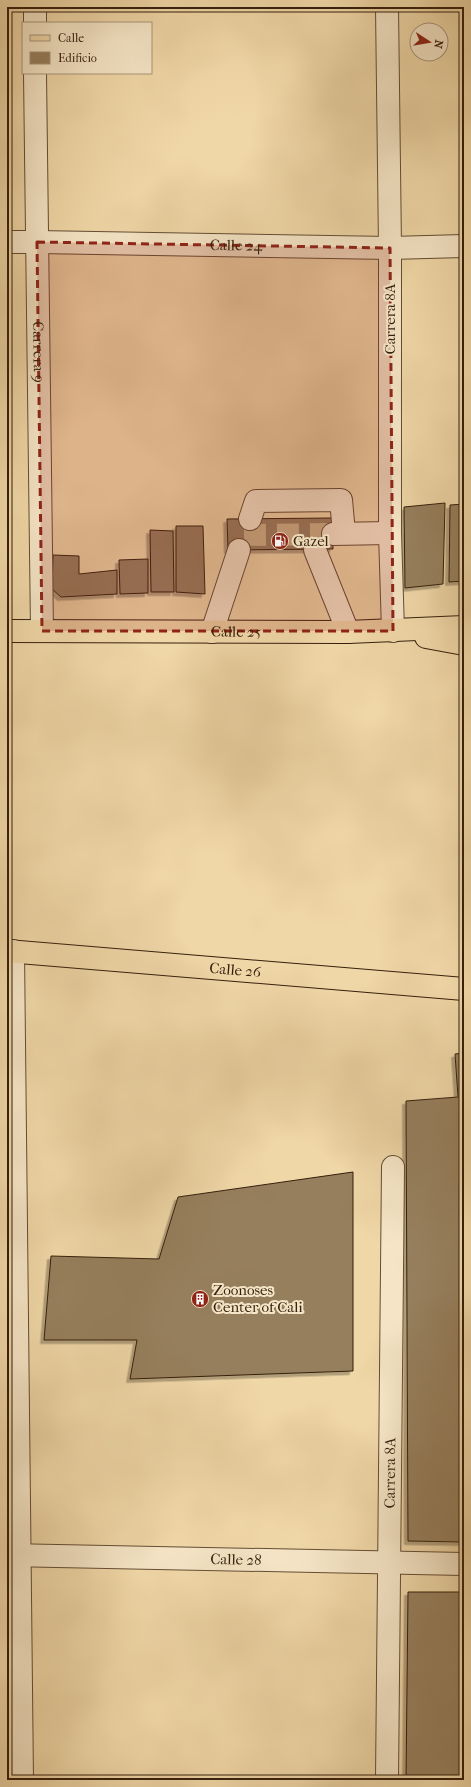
<svg xmlns="http://www.w3.org/2000/svg" width="471" height="1787" font-family="'IM FELL French Canon',serif">
<style>
.building{fill:#967f5d;stroke:#351f0d;filter:url(#shadow)}
.lines{fill:none;stroke-linecap:round;stroke-linejoin:round}
.minor-tunnel{stroke:#cbb288;stroke-width:22;stroke-dasharray:22 11;stroke-linecap:butt}
.minor-casing{stroke:#644d34;stroke-width:24}
.major-casing{stroke:#351f0d;stroke-width:24}
.minor{stroke:#f5e5c6;stroke-width:22}
.major{stroke:#f0d7a7;stroke-width:22}
.marked{fill:#8f2418;fill-opacity:0.2;stroke:#8f2418;stroke-width:3;stroke-dasharray:8 5;stroke-linejoin:round}
.labels{text-anchor:middle;dominant-baseline:central;stroke-width:4;stroke-linejoin:round;paint-order:stroke}
.street-label{font-size:15px;fill:#351f0d;stroke:#f5e5c6}
.poi-label{font-size:15px;fill:#351f0d;stroke:#f5e5c6;text-anchor:start}
</style>
<defs>
<filter id="shadow"><feDropShadow dx="-3.5" dy="3.5" stdDeviation="0" flood-color="#0004"/></filter>
</defs>
<rect width="100%" height="100%" fill="#f0d7a7"/>
<filter id="stains"><feTurbulence type="fractalNoise" baseFrequency=".005" numOctaves="4"/><feColorMatrix values="0 0 0 0 .2 0 0 0 0 .09 0 0 0 0 .02 0 0 0 .5 -.17"/></filter>
<radialGradient id="worn" r=".72"><stop offset=".6" stop-color="#630" stop-opacity="0"/><stop offset="1" stop-color="#630" stop-opacity=".3"/></radialGradient>
<g class="building">
<path d="M445 503 443 584 405 588 404 507Z"/>
<path d="M464 504V581L449 582 450 505Z"/>
<path d="M332 518 333 549 228 550 227 519Z"/>
<path d="M176 526H203L205 594 176 592Z"/>
<path d="M150 530 173 531 174 592H151Z"/>
<path d="M53 555 79 556V574L117 570V594L61 597 52 589Z"/>
<path d="M148 559V593L120 594 119 560Z"/>
<path d="M464 1053V1542L408 1541 406 1101 458 1097 455 1054Z"/>
<path d="M353 1172V1371L130 1379 137 1340H44L51 1256 159 1259 178 1197Z"/>
<path d="M408 1592H464V1780H406Z"/>
</g>
<g class="lines">
<path class="minor-tunnel" d="M244 535 333 534"/>
<defs>
<g id="minor">
<path d="M35 7V23"/>
<path d="M387 7 390 248V533L393 631"/>
<path id="s1" d="M35 73 42 631"/>
<path id="s2" d="M7 242H37L390 248 464 246"/>
<path d="M250 519 256 501 341 500 344 533"/>
<path d="M333 534 390 533"/>
<path d="M315 550 348 632"/>
<path d="M212 632 239 550"/>
<path d="M13 951 22 1780"/>
<path id="s3" d="M7 1555 464 1564"/>
<path id="s4" d="M387 1780 393 1167"/>
</g>
<g id="major">
<path id="s5" d="M7 631 348 632 464 627"/>
<path d="M426 637 464 644"/>
<path id="s6" d="M7 951 464 989"/>
</g>
</defs>
<use href="#minor" class="minor-casing"/>
<use href="#major" class="major-casing"/>
<use href="#minor" class="minor"/>
<use href="#major" class="major"/>
</g>
<path class="marked" d="M37 242 390 248 393 631H42Z"/>
<defs>
<symbol id="fuel-disc" viewBox="-11 -11 22 22"><circle r="9.5" fill="#8f2418" stroke="#f5e5c6"/><path d="M-5.5-6h7V0h2V4h1.3V-2.5L3-4.5l.8-.8L6-3V5H2.5V1h-1V6h-7ZM-4.2-4.7v3.2H.2V-4.7Z" fill="#fff"/></symbol>
<symbol id="building-disc" viewBox="-11 -11 22 22"><circle r="9.5" fill="#8f2418" stroke="#f5e5c6"/><path d="M-4-6H4V6H1V3H-1V6H-4ZM-2.5-4.3h1.7v1.8h-1.7ZM.8-4.3h1.7v1.8H.8ZM-2.5-1h1.7V.8h-1.7ZM.8-1h1.7V.8H.8Z" fill="#fff"/></symbol>
</defs>
<g fill-rule="evenodd">
<use href="#fuel-disc" x="270" y="531" width="20" height="20"/>
<use href="#building-disc" x="190" y="1289" width="20" height="20"/>
</g>
<g class="labels">
<g class="street-label">
<text stroke="none"><textPath href="#s2" startOffset="229">Calle 24</textPath></text>
<text transform="translate(390 319) rotate(-90)">Carrera 8A</text>
<text stroke="none"><textPath href="#s1" startOffset="279">Carrera 9</textPath></text>
<text stroke="none"><textPath href="#s5" startOffset="229">Calle 25</textPath></text>
<text stroke="none"><textPath href="#s6" startOffset="229">Calle 26</textPath></text>
<text stroke="none"><textPath href="#s4" startOffset="307">Carrera 8A</textPath></text>
<text stroke="none"><textPath href="#s3" startOffset="229">Calle 28</textPath></text>
</g>
<g class="poi-label">
<text x="293" y="541">Gazel</text>
<text x="213" y="1290">Zoonoses<tspan x="213" dy="17">Center of Cali</tspan></text>
</g>
</g>
<rect width="471" height="1787" fill="none" stroke="#f0d7a7" stroke-width="24"/>
<rect x="8" y="8" width="455" height="1771" fill="none" stroke="#351f0d" stroke-width="2"/>
<rect x="12" y="12" width="447" height="1763" fill="none" stroke="#351f0d"/>
<rect x="22" y="22" width="130" height="52" fill="#f5e5c6" stroke="#a8967c"/>
<rect x="30" y="35" width="20" height="6" fill="#f0d7a7" stroke="#a8967c"/>
<text x="58" y="42" font-size="12" fill="#351f0d">Calle</text>
<rect x="30" y="52" width="20" height="12" fill="#967f5d" stroke="#a8967c"/>
<text x="58" y="62" font-size="12" fill="#351f0d">Edificio</text>
<g transform="translate(429 42) rotate(102)"><circle r="19" fill="#f5e5c6" stroke="#a8967c"/>
<path d="M0-3L7 15L0 10L-7 15Z" fill="#8f2418"/>
<text y="-6" font-size="11" font-weight="bold" text-anchor="middle" fill="#351f0d">N</text>
</g>
<rect width="100%" height="100%" filter="url(#stains)"/>
<rect width="100%" height="100%" fill="url(#worn)"/>
</svg>
